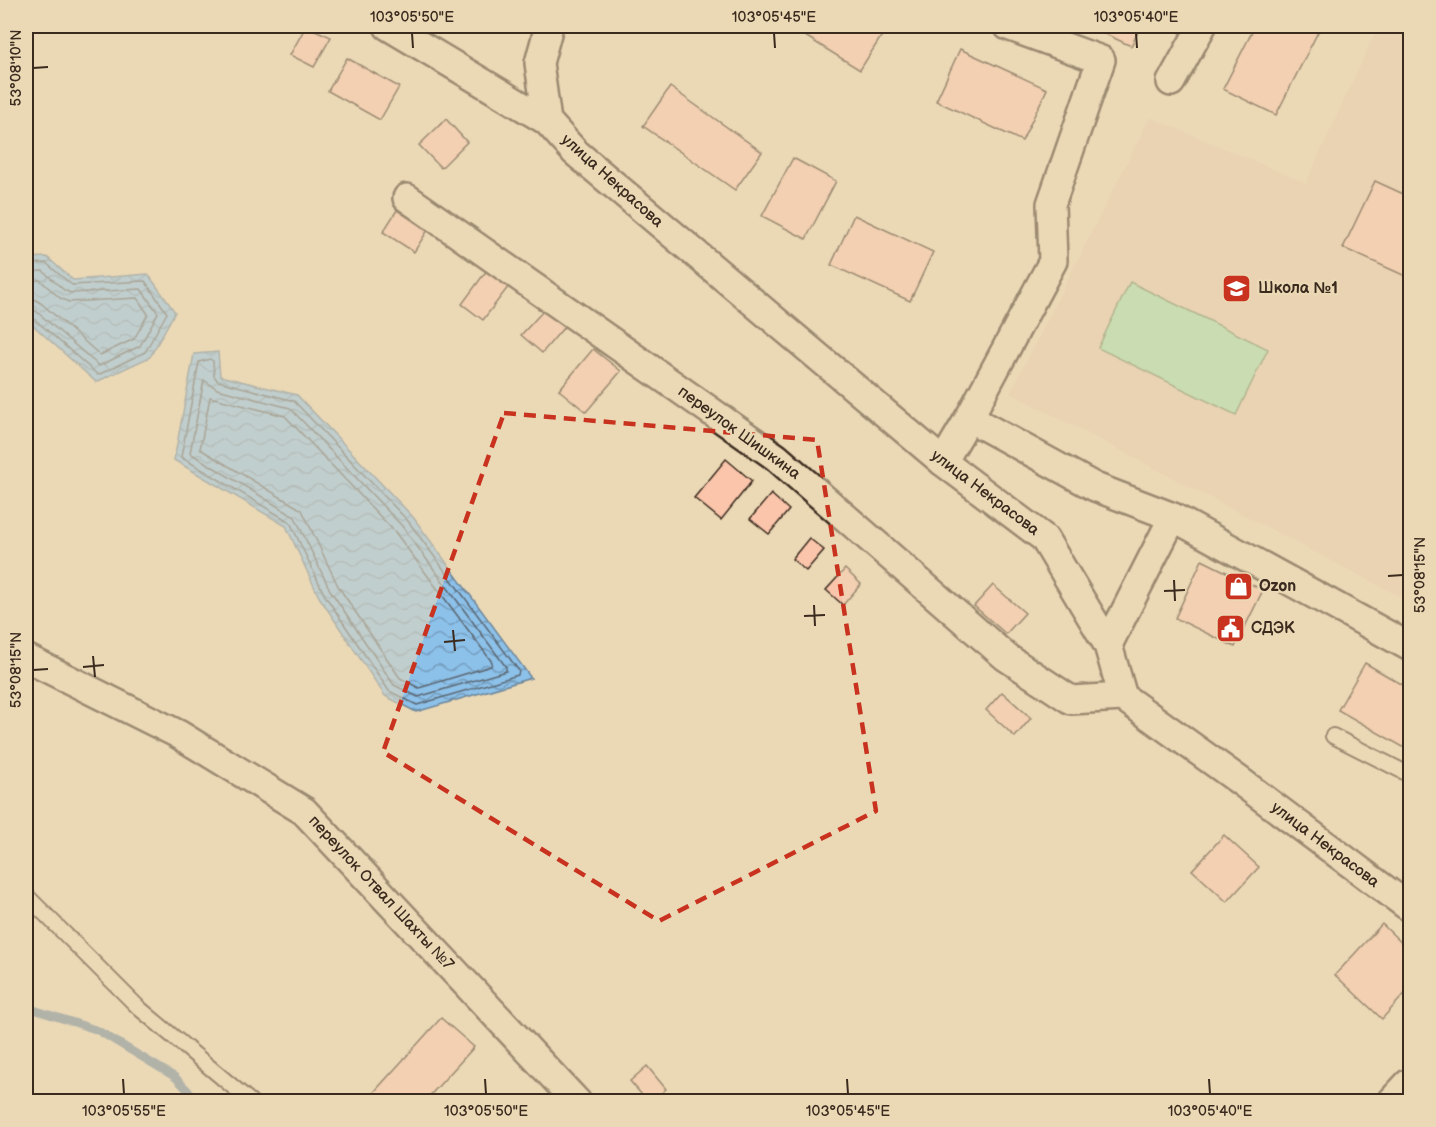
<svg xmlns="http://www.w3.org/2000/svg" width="1436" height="1127" font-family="'Balsamiq Sans',sans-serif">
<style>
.built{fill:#e9ccad}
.park{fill:#a2e1aa;stroke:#6e8664;stroke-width:1.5}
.water{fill:url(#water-waves);stroke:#6c8598;stroke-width:1.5}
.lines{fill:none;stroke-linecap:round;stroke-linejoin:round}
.shore{stroke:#5b6670;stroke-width:1.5}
.stream{stroke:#6c8598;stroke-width:8}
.building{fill:#fac5ab;stroke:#3b2a1e;stroke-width:1.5}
.lane-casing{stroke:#3b2a1e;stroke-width:18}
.street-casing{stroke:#3b2a1e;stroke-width:32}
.secondary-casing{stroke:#3b2a1e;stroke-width:38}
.lane{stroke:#ebd9b6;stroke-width:14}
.street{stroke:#ebd9b6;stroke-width:27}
.secondary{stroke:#ebd9b6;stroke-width:33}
.marked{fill:none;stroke:#c8321e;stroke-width:4.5;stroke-dasharray:12 8;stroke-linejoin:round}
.ticks{fill:none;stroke:#3b2a1e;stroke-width:2}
.labels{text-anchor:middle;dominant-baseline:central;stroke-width:4.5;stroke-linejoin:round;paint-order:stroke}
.street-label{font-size:16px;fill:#3b2a1e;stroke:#ebd9b6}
.poi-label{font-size:16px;font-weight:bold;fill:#3b2a1e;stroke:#ebd9b6;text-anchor:start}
.neatline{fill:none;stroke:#3b2a1e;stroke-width:2}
.ticks-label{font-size:15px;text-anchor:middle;fill:#3b2a1e}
</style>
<defs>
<pattern id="water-waves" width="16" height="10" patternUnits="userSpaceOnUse" patternTransform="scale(1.5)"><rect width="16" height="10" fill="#8cc1ea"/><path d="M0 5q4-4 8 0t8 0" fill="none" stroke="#749dbd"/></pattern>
</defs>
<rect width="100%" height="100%" fill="#ebd9b6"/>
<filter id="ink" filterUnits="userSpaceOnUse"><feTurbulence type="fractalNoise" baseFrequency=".0167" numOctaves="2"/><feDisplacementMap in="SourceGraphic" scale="12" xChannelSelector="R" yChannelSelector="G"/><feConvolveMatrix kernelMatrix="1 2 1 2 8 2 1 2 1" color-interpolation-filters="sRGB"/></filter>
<g filter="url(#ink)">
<path class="built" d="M1378 26H1410V602L1010 393 1150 117 1306 183Z"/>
<path class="park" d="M1130 282 1268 349 1236 415 1098 348Z"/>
<g class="water">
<path d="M47 257 73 280 148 274 175 312 150 357 96 382 26 319V258Z"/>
<path d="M218 352 220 376 297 395 413 517 531 678 416 712 385 696 319 597 286 526 174 460 194 354Z"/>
</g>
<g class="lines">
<g class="shore">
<path d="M26 264 46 263 72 285 145 281 167 313 145 352 98 375 32 317 26 315"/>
<path d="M26 272 43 271 64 290 71 293 141 289 158 313 140 346 99 366 36 311 26 308"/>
<path d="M26 281 40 280 60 298 69 302 137 298 148 314 134 339 100 355 42 304 34 299H26"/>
<path d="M210 359 213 361 214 376 218 381 294 401 408 521 519 671 518 675 417 705 389 691 324 594 290 522 181 457 199 362Z"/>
<path d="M204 380 217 389 290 408 402 526 506 667V671L418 697 394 685 330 590 295 517 190 453Z"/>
<path d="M210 397 285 416 395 532 492 662 491 666 419 688 400 678 338 586 302 510 200 449Z"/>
</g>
<path class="stream" d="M26 1007 97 1030 175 1077 199 1102"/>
</g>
<g class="building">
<path d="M306 26 331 37 314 67 290 55Z"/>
<path d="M789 26H888L860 70Z"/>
<path d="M1088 26H1141L1131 46Z"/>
<path d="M1255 26H1321L1276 115 1223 89Z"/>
<path d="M960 49 1047 89 1022 141 936 101Z"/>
<path d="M347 58 399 87 380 120 328 91Z"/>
<path d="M670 87 762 152 735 190 643 126Z"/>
<path d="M446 119 467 142 441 168 419 145Z"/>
<path d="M793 158 836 181 806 239 762 216Z"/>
<path d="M1375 181 1410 197V278L1343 248Z"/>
<path d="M397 210 428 230 414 252 383 232Z"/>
<path d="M854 215 933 252 910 301 831 265Z"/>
<path d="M487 270 509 286 483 320 462 304Z"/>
<path d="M544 310 564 327 542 353 521 335Z"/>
<path d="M593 349 621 371 586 412 559 390Z"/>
<path d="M726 459 752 481 721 520 694 498Z"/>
<path d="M771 494 789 510 769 534 750 519Z"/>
<path d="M809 538 824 550 806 571 792 559Z"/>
<path d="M1202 560 1263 590 1235 647 1175 618Z"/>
<path d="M845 569 861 584 843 605 826 590Z"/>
<path d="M993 585 1025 613 1006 634 974 606Z"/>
<path d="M1365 663 1410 689V751L1338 710Z"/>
<path d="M1002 692 1031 718 1015 737 986 710Z"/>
<path d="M1224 835 1259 867 1227 902 1192 870Z"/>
<path d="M1382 924 1410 951V988L1382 1019 1335 975Z"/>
<path d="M441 1018 474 1047 424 1102H365Z"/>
<path d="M647 1066 666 1089 652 1102H648L630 1081Z"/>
</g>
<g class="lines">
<defs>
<g id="lane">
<path d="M1333 736 1410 775"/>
<path d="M26 895 139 1008 251 1102"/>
</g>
<g id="street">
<path d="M388 26 547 121"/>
<path d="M549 26 539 63 547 121 575 152 943 462 1044 538 1108 645 1123 697 1240 781 1410 908"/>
<path d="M1171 82 1202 26"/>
<path d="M407 198 776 457 1006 657 1071 700 1123 697"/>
<path d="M969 418 1095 487 1173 517"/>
<path d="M943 462 969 418 1053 261 1051 204 1101 60 1008 26"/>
<path d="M1108 645 1173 517 1410 647"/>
<path d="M26 658 178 734 304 811 577 1102"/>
</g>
<path id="secondary" d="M1395 1102 1410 1086"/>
</defs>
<use href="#lane" class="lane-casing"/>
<use href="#street" class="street-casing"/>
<use href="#secondary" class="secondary-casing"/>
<use href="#lane" class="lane"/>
<use href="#street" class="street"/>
<use href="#secondary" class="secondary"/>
</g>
</g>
<path d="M0 0H1436V1127H0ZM504 413 817 440 876 811 659 921 383 752Z" fill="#ebd9b6" fill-opacity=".55" fill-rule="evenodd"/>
<path class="marked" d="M504 413 817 440 876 811 659 921 383 752Z"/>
<path class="ticks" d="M412 33 413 48M774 33 775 48M1136 33 1137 48M33 68 48 67M1388 576 1403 575M1174 580 1175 601M1164 591 1185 590M814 605 815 626M804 616 825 615M453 630 455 651M444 642 465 640M93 656 95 677M83 667 104 665M33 670 48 669M123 1079 124 1094M485 1079 486 1094M847 1079 848 1094M1209 1079 1210 1094"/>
<defs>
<symbol id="school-square" viewBox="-11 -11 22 22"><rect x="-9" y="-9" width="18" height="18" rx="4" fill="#c8321e" stroke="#ebd9b6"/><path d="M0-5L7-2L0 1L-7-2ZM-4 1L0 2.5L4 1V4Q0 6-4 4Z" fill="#fff"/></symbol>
<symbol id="shop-square" viewBox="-11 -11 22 22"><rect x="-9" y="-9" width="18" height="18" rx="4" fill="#c8321e" stroke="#ebd9b6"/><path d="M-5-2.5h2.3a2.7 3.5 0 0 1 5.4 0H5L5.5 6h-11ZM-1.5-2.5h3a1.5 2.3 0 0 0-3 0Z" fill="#fff"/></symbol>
<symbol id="civic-square" viewBox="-11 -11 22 22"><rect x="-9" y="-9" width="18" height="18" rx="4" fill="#c8321e" stroke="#ebd9b6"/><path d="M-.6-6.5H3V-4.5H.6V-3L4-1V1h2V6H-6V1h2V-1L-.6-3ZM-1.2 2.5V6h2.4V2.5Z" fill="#fff"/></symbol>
</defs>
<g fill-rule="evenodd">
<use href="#school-square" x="1220" y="272" width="33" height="33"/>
<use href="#shop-square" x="1222" y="570" width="33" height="33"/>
<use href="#civic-square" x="1214" y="612" width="33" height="33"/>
</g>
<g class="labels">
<g class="street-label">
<text transform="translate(612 181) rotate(42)">улица Некрасова</text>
<text transform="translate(739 433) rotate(36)">переулок Шишкина</text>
<text transform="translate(985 493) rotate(37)">улица Некрасова</text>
<text transform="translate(1325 845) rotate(37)">улица Некрасова</text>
<text transform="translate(381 893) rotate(47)">переулок Отвал Шахты №7</text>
</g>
<g class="poi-label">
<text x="1258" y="288">Школа №1</text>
<text x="1259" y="586">Ozon</text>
<text x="1251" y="628">СДЭК</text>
</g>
</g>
<rect width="1436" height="1127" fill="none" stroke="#ebd9b6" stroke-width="66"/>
<rect x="33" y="33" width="1370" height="1061" class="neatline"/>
<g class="ticks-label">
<text x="412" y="22">103°05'50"E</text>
<text x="774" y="22">103°05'45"E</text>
<text x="1136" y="22">103°05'40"E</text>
<text transform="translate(16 68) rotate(-90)" y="5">53°08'10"N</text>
<text transform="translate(1420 575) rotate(-90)" y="5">53°08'15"N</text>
<text transform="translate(16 670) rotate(-90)" y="5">53°08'15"N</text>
<text x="124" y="1116">103°05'55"E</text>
<text x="486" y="1116">103°05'50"E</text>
<text x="848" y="1116">103°05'45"E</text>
<text x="1210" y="1116">103°05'40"E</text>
</g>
</svg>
